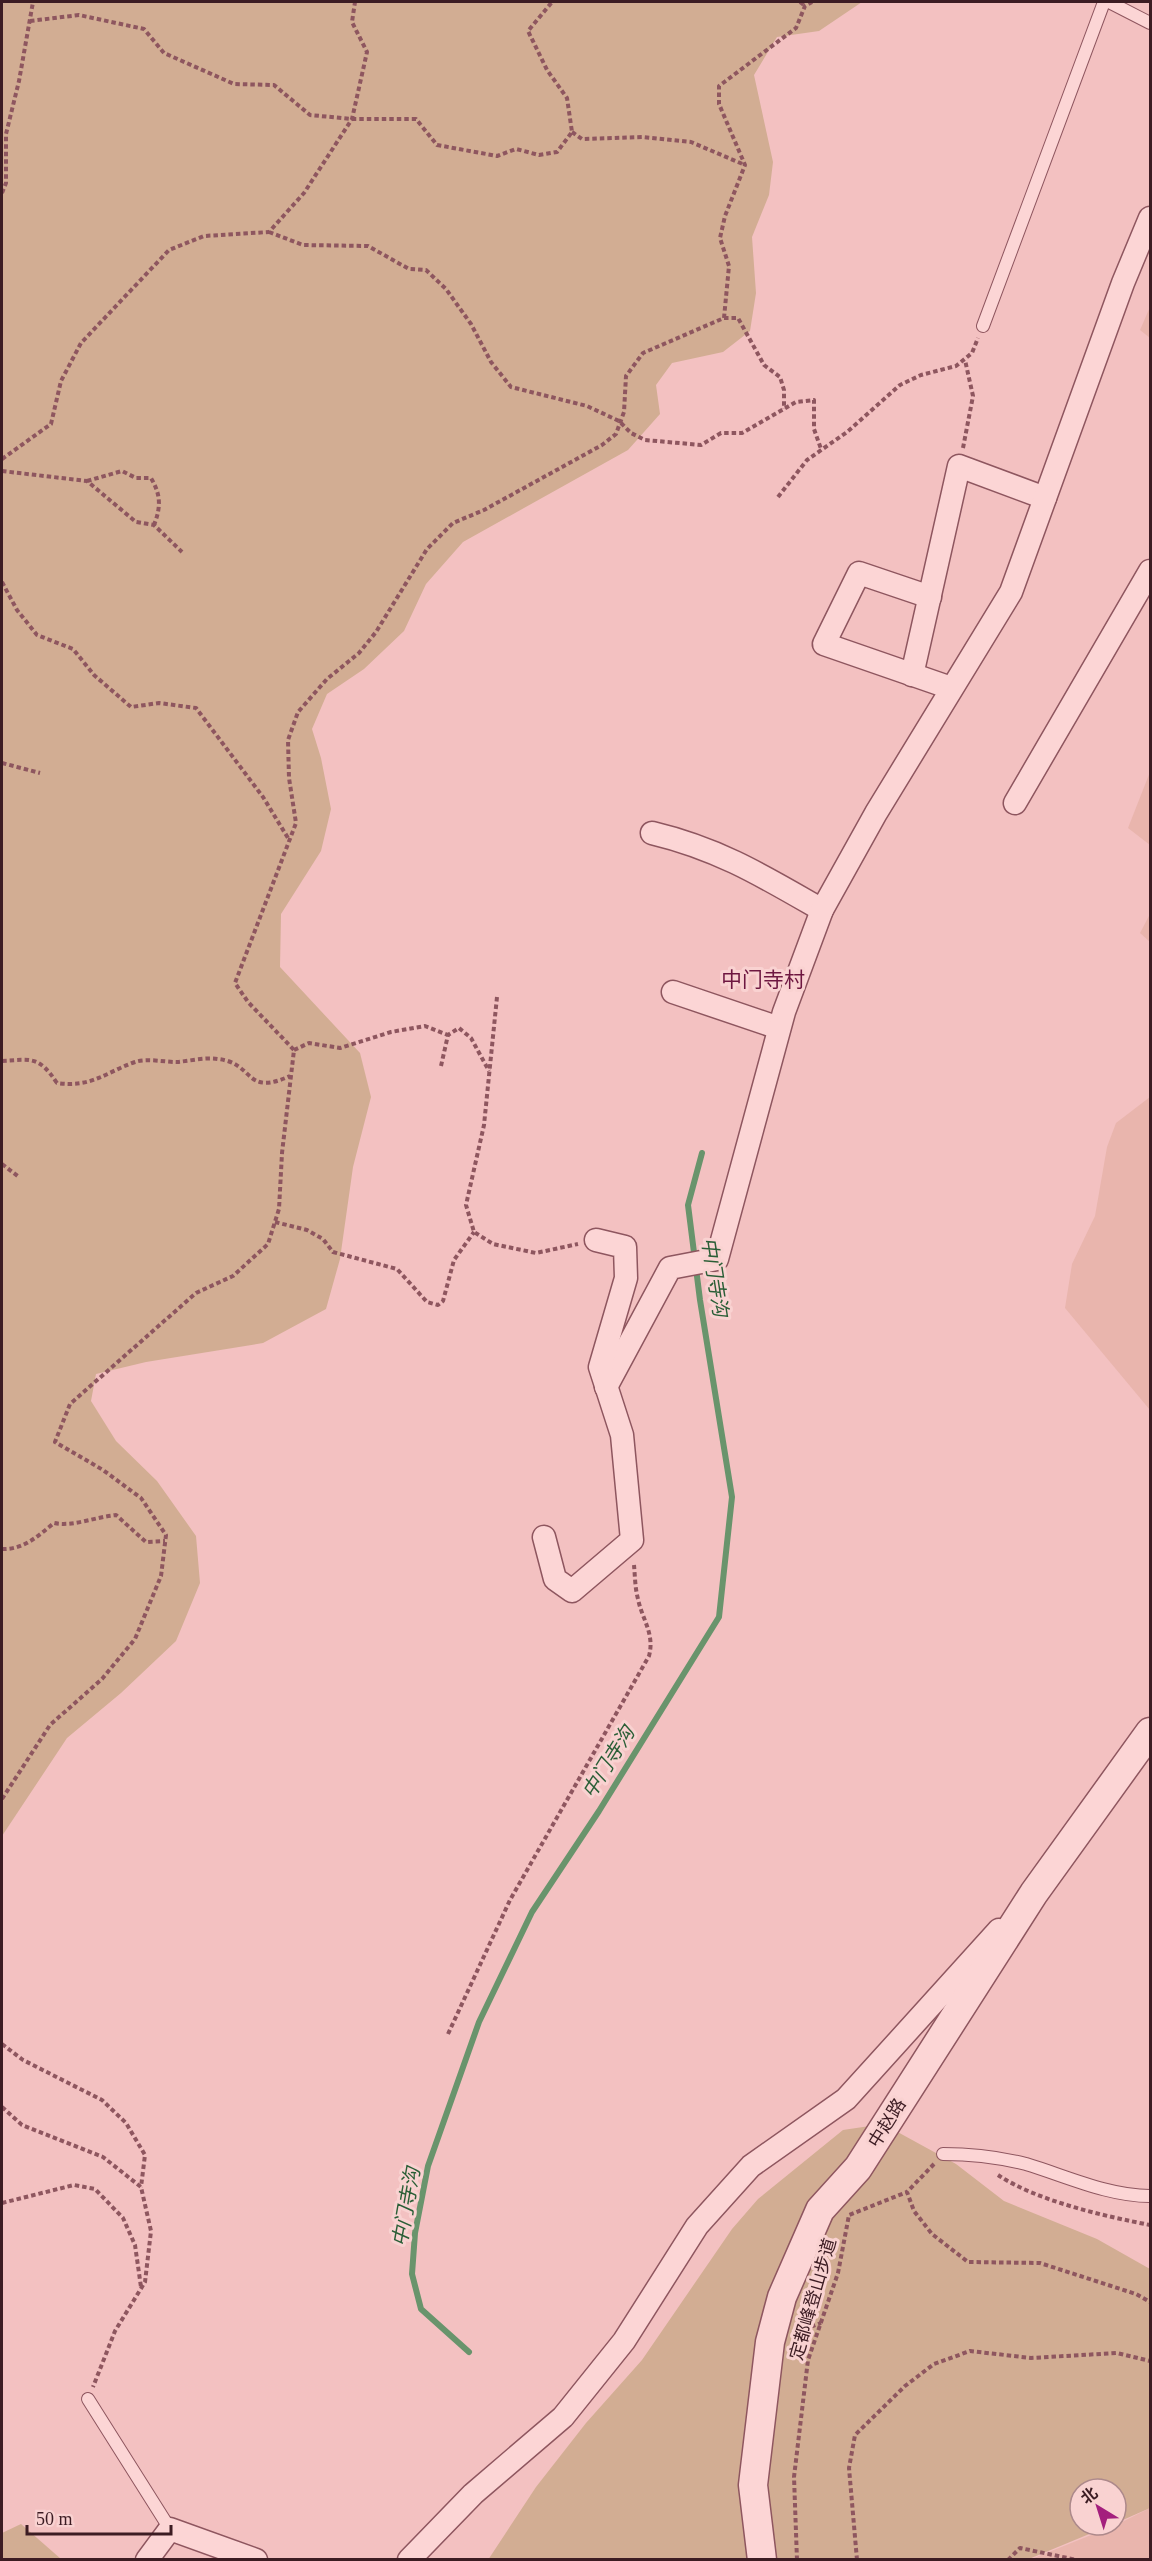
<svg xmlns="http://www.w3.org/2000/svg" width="1152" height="2561" font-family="'Times New Roman','Noto Sans SC',serif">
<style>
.farmland{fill:#e9b5ad}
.green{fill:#d2ad93}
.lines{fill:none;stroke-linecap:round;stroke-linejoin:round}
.stream{stroke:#69946c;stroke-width:6}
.service-casing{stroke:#8e565f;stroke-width:14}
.minor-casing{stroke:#8e565f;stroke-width:25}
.tertiary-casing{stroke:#8e565f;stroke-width:31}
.path{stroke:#8e565f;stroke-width:4;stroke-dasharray:4.5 3;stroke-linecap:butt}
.service{stroke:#fcd5d5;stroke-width:12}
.minor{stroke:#fcd5d5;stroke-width:22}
.tertiary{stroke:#fcd5d5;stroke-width:28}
.labels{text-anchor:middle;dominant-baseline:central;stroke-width:6;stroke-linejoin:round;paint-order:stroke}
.street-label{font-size:18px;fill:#3c1c23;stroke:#f9d2d1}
.water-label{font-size:20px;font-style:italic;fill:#2a5e36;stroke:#f9d2d1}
.quarter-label{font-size:21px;fill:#6e1741;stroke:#f9d2d1}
</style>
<rect width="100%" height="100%" fill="#f3c1c1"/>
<g class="farmland">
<path d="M1150 307V338L1140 330Z"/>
<path d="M1150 772V845L1128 828Z"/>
<path d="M1150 914V942L1140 933Z"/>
<path d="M1150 1097V1410L1065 1308 1072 1264 1095 1216 1107 1147 1116 1123Z"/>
<path d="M1150 2508V2559L1029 2560 1116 2525Z"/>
</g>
<g class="green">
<path d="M2 2H862L819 31 777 37 754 75 773 162 769 195 752 237 756 293 750 331 723 352 672 363 656 385 660 414 628 450 463 542 426 584 404 631 364 669 327 694 312 729 321 758 331 809 321 851 281 914 280 967 360 1053 371 1097 353 1167 340 1259 326 1309 263 1343 146 1362 96 1374 91 1401 116 1441 157 1481 196 1536 200 1583 176 1641 121 1693 67 1738 2 1836Z"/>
<path d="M883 2124 956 2164 1004 2201 1097 2239 1150 2269V2508L1116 2523V2489H1080V2525H1111L1029 2559 488 2560 536 2487 586 2423 642 2360 732 2229 758 2199 843 2130Z"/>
<path d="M21 2524 61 2559H2V2533Z"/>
</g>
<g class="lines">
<path class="stream" d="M469 2352 421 2309 412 2274 415 2233 428 2166 479 2022 532 1912 599 1811 719 1617 732 1497 700 1300 688 1205 702 1153"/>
<defs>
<g id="service">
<path d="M1109 2 1150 23"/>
<path d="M983 326 1104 2"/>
<path d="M943 2154C971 2154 998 2157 1026 2164 1066 2176 1108 2196 1150 2196"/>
<path d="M88 2399 170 2529"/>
</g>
<g id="minor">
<path d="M930 597 859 573 824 644 951 688"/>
<path d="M912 675 959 466 1045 498"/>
<path d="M1015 803 1150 571"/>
<path d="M652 833C719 849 763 876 822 910"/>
<path d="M673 992 779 1028"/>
<path d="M606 1387 670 1268 717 1259 784 1012 822 910 876 813 1011 592 1123 283 1150 218"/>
<path d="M544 1537 555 1579 572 1591 632 1540 622 1435 600 1367 626 1278 625 1247 596 1240"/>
<path d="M147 2560 170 2529 256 2560"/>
<path d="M409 2560 473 2494 563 2417 624 2341 697 2226 751 2166 846 2099 999 1930"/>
</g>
<path id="tertiary" d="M762 2560 753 2485 770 2342 782 2297 820 2210 858 2168 1034 1893 1150 1732"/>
</defs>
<use href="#service" class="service-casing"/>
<use href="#minor" class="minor-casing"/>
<use href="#tertiary" class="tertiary-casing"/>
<g class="path">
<path d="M800 2 805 6"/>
<path d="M30 21 79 15 144 29 164 53 234 84 274 85 310 115 352 119H416L437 145 497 156 516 149 539 155 557 152 572 132 567 98 547 70 528 31 552 2"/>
<path d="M572 132 582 139 643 137 691 142 745 165"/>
<path d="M2 193 6 183V134L19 81 33 2"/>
<path d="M269 232 303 245 368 246 409 269 426 270 446 289 471 324 491 362 511 387 587 406 619 421 631 433 645 440 701 445 721 433H742L796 402 814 400V429L821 449"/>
<path d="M724 318H738L764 365 780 377 784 390V409"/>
<path d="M963 448 973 396 965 360"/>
<path d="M2 459 51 424 61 381 81 343 169 250 204 236 269 232 304 193 352 119 367 52 352 22 355 2"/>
<path d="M2 471 87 481 136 522 154 525 182 552"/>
<path d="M87 481 122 471 136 478H151C161 495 161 507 154 525"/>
<path d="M778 497 807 460 847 432 900 385 921 375 956 366 972 353 978 338"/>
<path d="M2 582 17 610 37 635 73 649 94 675 131 707 159 703 196 708 263 797 288 838"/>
<path d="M2 763 40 773"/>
<path d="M497 997 484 1125 466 1205 474 1232 493 1244 536 1253 578 1244"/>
<path d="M294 1050 309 1043 340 1048 391 1032 425 1026 448 1035"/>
<path d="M2 1061C32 1059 39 1056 57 1083 92 1088 106 1072 135 1062 147 1058 164 1062 177 1062 190 1061 205 1057 218 1059 255 1063 244 1097 290 1076"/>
<path d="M441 1066 448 1035 459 1028 471 1038 489 1071"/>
<path d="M2 1164 19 1177"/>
<path d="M275 1222 307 1230 323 1239 333 1252 397 1269 427 1302 438 1305 443 1301 454 1260 474 1232"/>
<path d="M2 1549C23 1550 38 1536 54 1523 73 1527 95 1517 116 1515L146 1542 165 1541"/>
<path d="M2 1799 50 1725 102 1679 135 1639 161 1576 166 1535 141 1498 103 1470 55 1442 70 1404 196 1293 233 1276 268 1244 279 1209 282 1153 294 1050 248 1002 235 983 296 823 289 778 288 740 298 712 327 679 359 653 376 632 427 549 453 523 484 510 602 445 616 434 624 412 626 376 643 353 724 318 729 266 720 238 725 216 745 165 719 104V86L796 28 805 6 812 2"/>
<path d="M448 2034 510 1900 649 1656C655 1634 642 1619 638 1599 635 1588 635 1576 634 1565"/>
<path d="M2 2044 23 2060 102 2100 126 2123 145 2155 141 2187"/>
<path d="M2 2107 22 2125 103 2157 141 2187 151 2231 145 2282 115 2331 93 2387"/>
<path d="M934 2164 907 2192 914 2211 932 2234 968 2262 1040 2263 1136 2294 1150 2302"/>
<path d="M998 2175C1037 2201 1104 2216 1150 2225"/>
<path d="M2 2203 74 2185 95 2189 123 2218 135 2245 141 2287"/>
<path d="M797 2332 821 2323"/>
<path d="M797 2560 794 2477 808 2360 838 2273 849 2215 907 2192"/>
<path d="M857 2560 849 2468 855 2435 905 2386 934 2364 970 2351 1031 2358 1117 2353 1150 2361"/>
<path d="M1008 2560 1020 2548 1077 2560"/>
</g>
<use href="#service" class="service"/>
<use href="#minor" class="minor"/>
<use href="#tertiary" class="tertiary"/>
</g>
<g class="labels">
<g class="street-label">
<text transform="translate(887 2123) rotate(-58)">中赵路</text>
<text transform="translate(813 2299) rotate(-74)">定都峰登山步道</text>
</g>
<g class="water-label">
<text transform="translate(715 1277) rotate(81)">中门寺沟</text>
<text transform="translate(608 1762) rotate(-58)">中门寺沟</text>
<text transform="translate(406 2207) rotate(-80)">中门寺沟</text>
</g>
<g class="quarter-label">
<text x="763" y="980">中门寺村</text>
</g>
</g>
<rect width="1152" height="2561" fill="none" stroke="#3c1c23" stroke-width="6"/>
<g transform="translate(1098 2507) rotate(322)"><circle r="28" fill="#f9d2d1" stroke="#ad898b" stroke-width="1.5"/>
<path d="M0-4.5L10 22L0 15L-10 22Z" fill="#a41f7d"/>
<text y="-9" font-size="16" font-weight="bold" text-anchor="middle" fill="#3c1c23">北</text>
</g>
<path d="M27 2525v9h144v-9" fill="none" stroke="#3c1c23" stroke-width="3"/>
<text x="36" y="2525" font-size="18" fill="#3c1c23" stroke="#f9d2d1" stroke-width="4.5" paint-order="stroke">50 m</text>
</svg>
